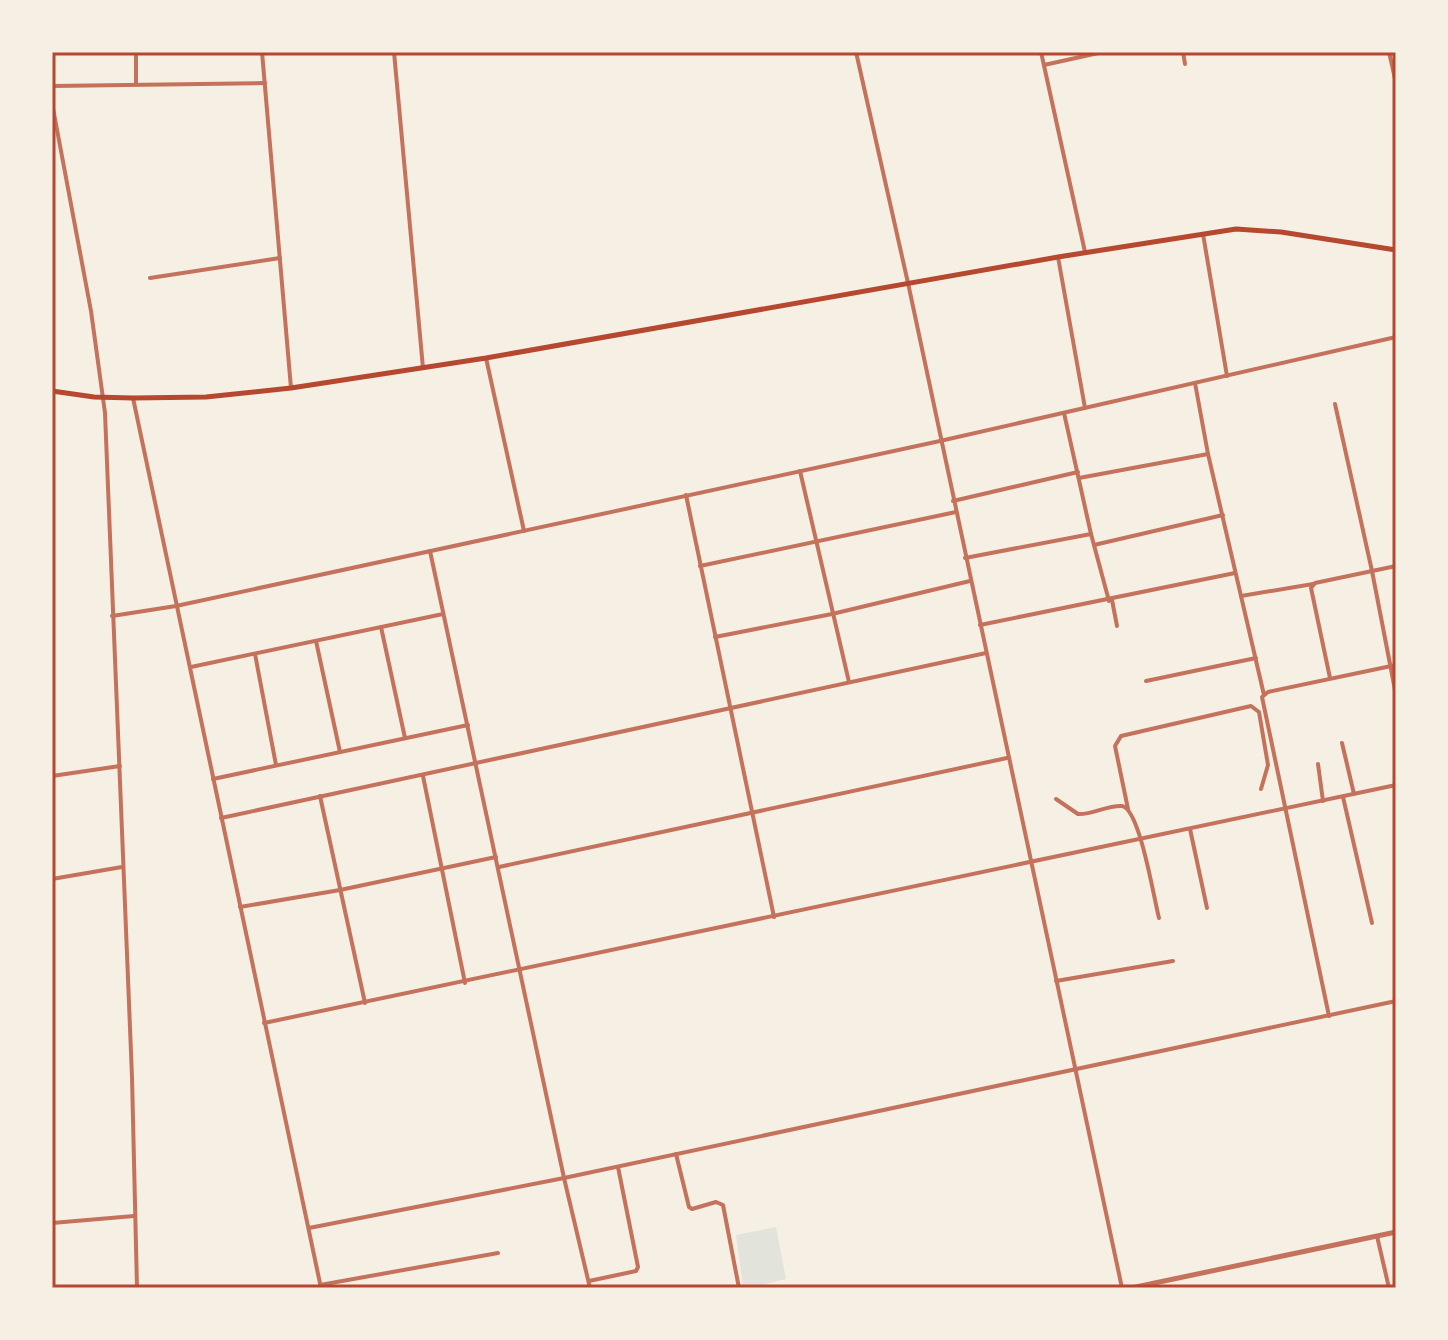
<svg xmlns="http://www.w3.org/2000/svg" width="1448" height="1340" font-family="'Exo 2',sans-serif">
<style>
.green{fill:#e2e4dc}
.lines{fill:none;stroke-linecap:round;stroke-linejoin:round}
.minor{stroke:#c5725c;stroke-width:4}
.tertiary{stroke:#c5725c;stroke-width:5}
.secondary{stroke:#b5482f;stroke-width:5}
.neatline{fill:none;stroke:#b5482f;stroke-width:3}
</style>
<rect width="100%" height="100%" fill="#f6efe4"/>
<path class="green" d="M776 1227 786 1279 750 1288 743 1287 736 1235Z"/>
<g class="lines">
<g class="minor">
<path d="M262 52 291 388"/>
<path d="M394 52 423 368"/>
<path d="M856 52 908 283 1122 1288"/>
<path d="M1041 52 1085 252"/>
<path d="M1183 52 1185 64"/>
<path d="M1389 52 1396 83"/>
<path d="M1044 65 1103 52"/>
<path d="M136 85V52"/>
<path d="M52 86 265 83"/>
<path d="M52 103 91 311 105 413 132 1077 137 1288"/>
<path d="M1203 234 1227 376"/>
<path d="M1058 257 1085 408"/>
<path d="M150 278 280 258"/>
<path d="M486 358 524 531"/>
<path d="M1195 383 1208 454 1264 695"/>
<path d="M133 398 321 1288"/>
<path d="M1335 404 1372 571 1396 695"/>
<path d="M800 471 849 682"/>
<path d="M1079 478 1208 454"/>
<path d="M686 495 774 917"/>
<path d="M953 501 1078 472"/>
<path d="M1091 534 1109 601"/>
<path d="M1094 545 1223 515"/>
<path d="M430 551 564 1178 590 1288"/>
<path d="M965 558 1091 534 1064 413"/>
<path d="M700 566 956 512"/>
<path d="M1241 596 1313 584"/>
<path d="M1112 600 1117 626"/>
<path d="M112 616 176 606 940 441 1396 337"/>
<path d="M980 625 1235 573"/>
<path d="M381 627 405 738"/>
<path d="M715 637 832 614 970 581"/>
<path d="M316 641 340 752"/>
<path d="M255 654 276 765"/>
<path d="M191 667 443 614"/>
<path d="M1330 678 1311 588 1315 583 1396 566"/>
<path d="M1146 681 1256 658"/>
<path d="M1342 743 1354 794"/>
<path d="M1318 764 1323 801"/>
<path d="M52 776 120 766"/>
<path d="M423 776 465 983"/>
<path d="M213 779 468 725"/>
<path d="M320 796 365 1003"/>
<path d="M1343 797 1372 923"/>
<path d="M1056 799 1078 814C1092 815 1107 805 1122 806 1140 809 1154 900 1159 918"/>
<path d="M1128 809 1115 746 1121 736 1251 706 1259 712 1268 765 1261 789"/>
<path d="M221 818 986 653"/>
<path d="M1190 829 1207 908"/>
<path d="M499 867 1007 758"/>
<path d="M52 879 122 867"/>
<path d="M240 907 340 890 496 857"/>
<path d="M1056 981 1173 961"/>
<path d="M1329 1016 1262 697 1268 692 1396 665"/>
<path d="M264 1023 1396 785"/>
<path d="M676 1154 689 1207 692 1209 716 1202 723 1205 739 1288"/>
<path d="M52 1223 134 1216"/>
<path d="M309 1228 564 1178 1396 1001"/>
<path d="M1377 1236 1389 1288"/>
<path d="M589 1281 636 1271 638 1267 618 1167"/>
<path d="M320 1285 498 1253"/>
</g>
<path class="tertiary" d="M1131 1288 1396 1232"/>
<path class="secondary" d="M52 391 94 397 133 398 206 397 291 388 486 358 1058 257 1236 229 1281 232 1396 250"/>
</g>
<rect width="1448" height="1340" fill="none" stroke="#f6efe4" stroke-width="108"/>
<rect x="54" y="54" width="1340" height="1232" class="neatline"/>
</svg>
